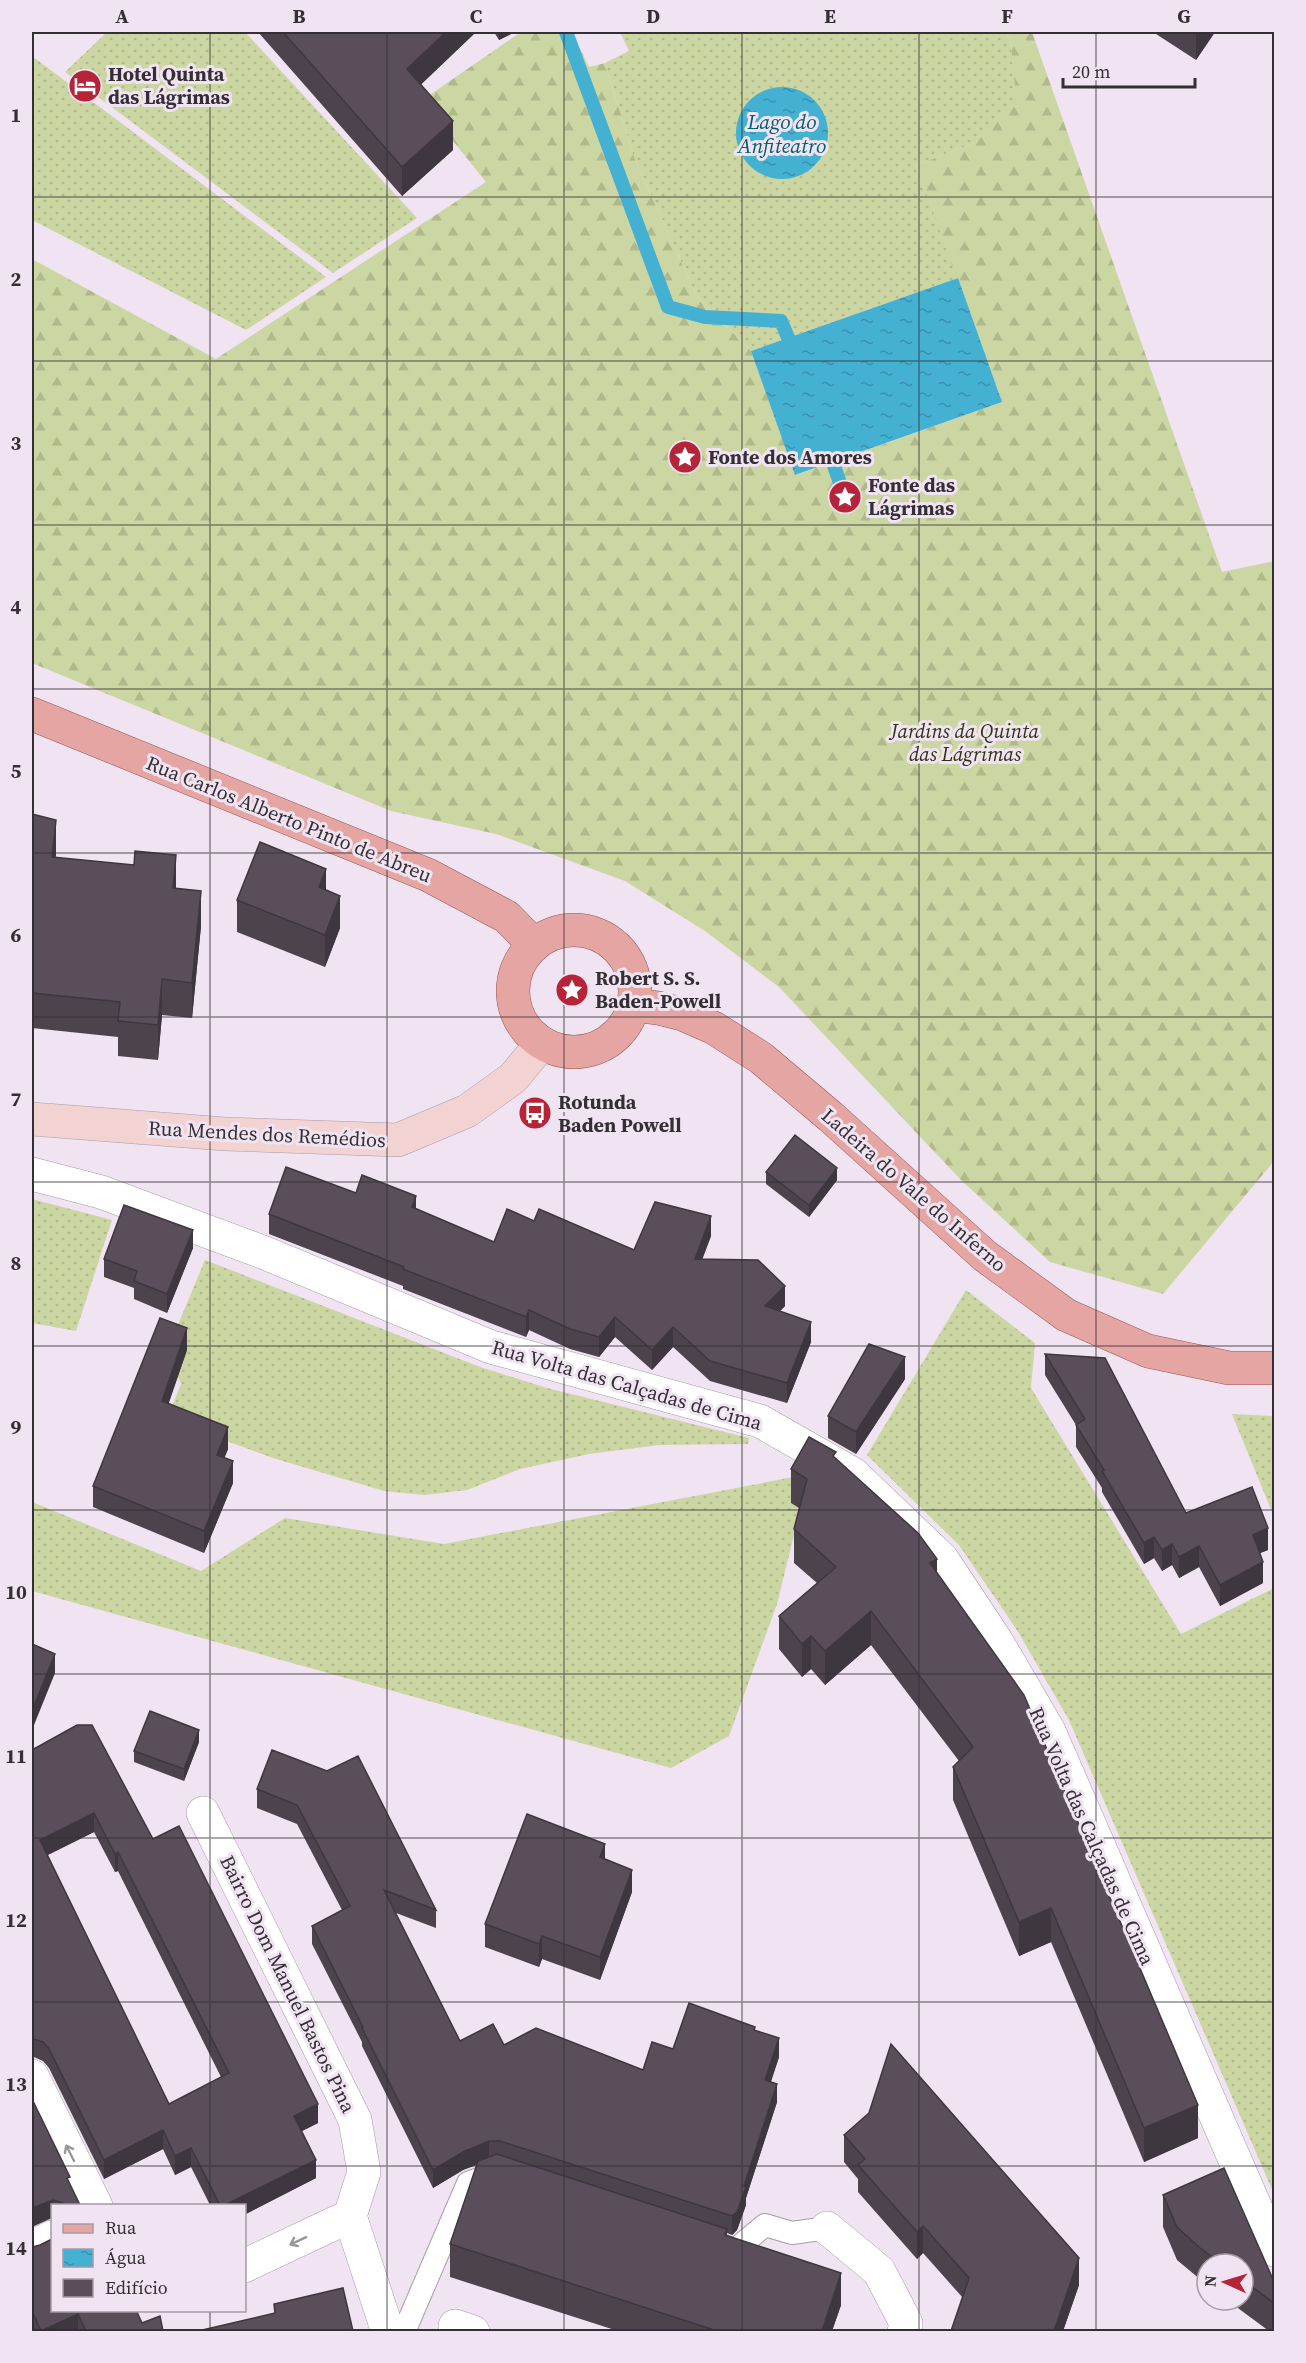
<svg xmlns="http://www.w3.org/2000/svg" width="1306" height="2363" font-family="'Source Serif 4',serif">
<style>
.grass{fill:url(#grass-dots)}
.forest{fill:url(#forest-firs)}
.water{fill:url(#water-ripples)}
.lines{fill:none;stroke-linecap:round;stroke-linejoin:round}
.stream{stroke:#44b1d3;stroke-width:14}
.lane-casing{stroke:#a89ba9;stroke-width:24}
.street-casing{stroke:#a89ba9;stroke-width:34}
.secondary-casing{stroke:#a89ba9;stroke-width:34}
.primary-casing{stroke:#9c5654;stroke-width:34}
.lane{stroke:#fff;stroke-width:22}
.street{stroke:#fff;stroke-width:33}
.secondary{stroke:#f2d3d1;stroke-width:33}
.primary{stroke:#e5a6a3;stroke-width:33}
.wall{fill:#4d434d;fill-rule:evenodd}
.shaded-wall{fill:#3e373f}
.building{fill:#594e5a;stroke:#3e373f;stroke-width:1.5;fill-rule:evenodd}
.oneway{stroke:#9a979a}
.grid{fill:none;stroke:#342f34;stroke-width:1.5;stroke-opacity:0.55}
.labels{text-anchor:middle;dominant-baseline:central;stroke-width:6;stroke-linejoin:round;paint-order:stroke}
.poi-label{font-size:20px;font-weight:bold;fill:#342f34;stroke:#f0e3f2;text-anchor:start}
.park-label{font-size:20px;font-style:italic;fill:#2e3410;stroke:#f0e3f2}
.street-label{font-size:20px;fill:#342f34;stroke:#f0e3f2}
.water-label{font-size:21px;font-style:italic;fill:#005e75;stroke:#f0e3f2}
.neatline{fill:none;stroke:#342f34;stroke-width:2}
.grid-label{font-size:20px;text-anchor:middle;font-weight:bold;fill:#342f34}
</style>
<defs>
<pattern id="grass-dots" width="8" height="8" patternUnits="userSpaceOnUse" patternTransform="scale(1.5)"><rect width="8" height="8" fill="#ccd6a2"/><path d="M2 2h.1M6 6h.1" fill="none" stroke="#b0b88c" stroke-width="1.8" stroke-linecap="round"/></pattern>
<pattern id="forest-firs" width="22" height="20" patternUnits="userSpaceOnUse" patternTransform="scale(1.5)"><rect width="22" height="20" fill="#ccd6a2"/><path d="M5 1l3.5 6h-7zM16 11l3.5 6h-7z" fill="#b0b88c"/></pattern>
<pattern id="water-ripples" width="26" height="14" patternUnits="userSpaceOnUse" patternTransform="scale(1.5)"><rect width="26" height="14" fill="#44b1d3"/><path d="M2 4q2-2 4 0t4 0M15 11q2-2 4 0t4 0" fill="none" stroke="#3a90ac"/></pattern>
</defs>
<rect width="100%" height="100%" fill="#f0e3f2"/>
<g class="grass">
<path d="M107 32H245L417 218 333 273 65 72Z"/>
<path d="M620 32H1005L1010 40 1018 104 975 143 916 165 958 278 751 351 696 295 634 157 605 63 629 51Z"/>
<path d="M32 56 326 277 246 330 32 220Z"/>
<path d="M32 1199 112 1220 76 1331 32 1323Z"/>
<path d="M205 1260 480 1367 547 1388 749 1438 748 1444 659 1445 589 1454 520 1469 467 1490 424 1495 384 1491 273 1458 167 1419 181 1384 167 1351Z"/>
<path d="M966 1290 1035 1343 1031 1388 1181 1634 1274 1588V2194L1069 1720 1017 1630 959 1545 867 1455Z"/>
<path d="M1232 1414 1274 1416V1517Z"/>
<path d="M809 1474 777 1604 729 1736 671 1768 32 1591V1502L201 1571 285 1518 444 1544Z"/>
</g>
<path class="forest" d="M521 32H572L589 67 605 63 634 157 696 295 751 351 796 475 1002 402 916 165 975 143 1017 104 1010 40 1005 32H1032L1222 572 1274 561V1161L1163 1294 1050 1262 961 1180 779 987 705 931 625 881 496 834 391 811 32 663V259L216 359 486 182 421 101Z"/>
<g class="water">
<circle cx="782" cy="133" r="46"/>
<path d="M958 278 1002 402 795 475 751 351Z"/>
</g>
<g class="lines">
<g class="stream">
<path d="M566 32 668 307 705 317 781 321 795 354"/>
<path d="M827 446 845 497"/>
</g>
<defs>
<g id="lane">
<path d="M720 2245 735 2250 765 2225 792 2233 827 2228"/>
<path d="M404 2332 468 2183 497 2172 501 2173"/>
</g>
<g id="street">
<path d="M32 1174 101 1192 265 1253 491 1347 760 1421 853 1474 942 1559 997 1642 1049 1731 1274 2250"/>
<path d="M203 1813 355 2120 364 2172 350 2216 388 2332"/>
<path d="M32 2076 96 2206"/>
<path d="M827 2228 879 2271 906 2323 904 2332"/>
<path d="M32 2247 52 2237"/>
<path d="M244 2266 350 2216"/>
<path d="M455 2326 473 2332"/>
</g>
<path id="secondary" d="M32 1119 225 1134 398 1140 467 1111 513 1078 542 1043"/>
<g id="primary">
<path d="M32 714 428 875 507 917 534 945"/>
<circle cx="574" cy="991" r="61"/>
<path d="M633 1005 658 1008 682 1014 714 1028 761 1058 831 1117 985 1256 1066 1315 1148 1351 1229 1368H1274"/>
</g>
</defs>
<use href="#lane" class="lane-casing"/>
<use href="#street" class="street-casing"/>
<use href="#secondary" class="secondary-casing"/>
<use href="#primary" class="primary-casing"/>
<use href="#lane" class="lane"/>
<use href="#street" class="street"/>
<use href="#secondary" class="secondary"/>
<use href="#primary" class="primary"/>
</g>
<g class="wall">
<path d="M258 32H476L421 84 453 150 402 196Z"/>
<path d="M494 32H515L499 40Z"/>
<path d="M1153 32H1215L1196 60Z"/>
<path d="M32 814 56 858 176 889 201 926 192 1018 162 1015 158 1060 118 1056V1037L32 1028Z"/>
<path d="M326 890 340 928 325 967 237 932V900Z"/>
<path d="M766 1172 837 1180 809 1217 766 1184Z"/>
<path d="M356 1193 416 1209 494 1242 534 1221 634 1250 711 1236 702 1259 785 1306 780 1311 811 1342 787 1403 710 1381 673 1347 652 1370 615 1337 599 1357 570 1349 529 1330 526 1337 403 1289V1286L269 1234V1214Z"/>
<path d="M193 1248 167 1313 134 1299V1288L104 1277V1259Z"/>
<path d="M187 1350 168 1404 228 1449 224 1458 233 1483 204 1553 93 1507V1486Z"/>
<path d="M1045 1354 1186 1513 1268 1550 1260 1553 1263 1583 1220 1606 1199 1567 1179 1578 1172 1565 1162 1571 1154 1558 1144 1564 1102 1492V1488L1076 1447V1425L1045 1375Z"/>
<path d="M905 1379 856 1454 828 1438V1416Z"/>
<path d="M836 1458 937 1573 1198 2138 1144 2162 1051 1942 1019 1956 953 1800V1767L959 1761 871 1645 825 1685 811 1669 802 1677 779 1649V1616L817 1583 794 1563V1529L799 1508 791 1503V1469Z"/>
<path d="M199 1742 184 1781 134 1762V1751Z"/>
<path d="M32 1750 153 1839 318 2123 302 2131 316 2178 244 2215V2205H210L191 2167 175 2175 163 2149 104 2179 49 2068 43 2061 34 2057 32 2058ZM94 1832 115 1872 118 1871 221 2077 169 2104 47 1855Z"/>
<path d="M272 1750 436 1910V1928L396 1913 460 2041 504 2045 643 2070 673 2049 755 2030 779 2057 771 2082 777 2102 746 2198V2205L737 2230 732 2235 727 2233V2235L841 2305 832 2331H618L450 2277V2244L477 2165 463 2170 433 2188 362 2046V2042L312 1944V1926L342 1910 297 1824 257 1808V1789Z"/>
<path d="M605 1859 632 1892 600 1980 542 1959 539 1967 485 1947V1924Z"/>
<path d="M32 2099 70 2185 80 2205H52Z"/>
<path d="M844 2135 1079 2285 1063 2331H951L963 2298 923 2253 917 2259 858 2192V2179L844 2162Z"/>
<path d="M1163 2195 1275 2284V2331H1269L1227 2300H1243V2264H1207V2285L1177 2260 1163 2227Z"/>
<path d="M32 2247 142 2323 163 2331H32Z"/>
</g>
<g class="shaded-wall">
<path d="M446 32H476L407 98V69Z"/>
<path d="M499 32H515L499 40Z"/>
<path d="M1196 32H1215L1196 60Z"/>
<path d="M453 121V150L402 196V167Z"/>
<path d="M56 820V855L52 893V857Z"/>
<path d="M176 855V890L173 888Z"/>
<path d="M326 869V901L319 887Z"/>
<path d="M201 891V926L192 1018V983Z"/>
<path d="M340 896V928L325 967V935Z"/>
<path d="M162 979V1015L158 1060V1025Z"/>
<path d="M837 1168V1180L809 1217V1205Z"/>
<path d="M416 1196V1216L412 1207Z"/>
<path d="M711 1216V1236L695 1279V1259Z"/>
<path d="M193 1230V1248L167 1313V1294Z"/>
<path d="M785 1286V1306L765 1326V1306Z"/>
<path d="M529 1310V1330L526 1337V1317Z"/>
<path d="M615 1317V1337L599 1357V1337Z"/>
<path d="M811 1322V1342L787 1403V1383Z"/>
<path d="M673 1327V1347L652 1370V1350Z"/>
<path d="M187 1328V1350L162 1423V1401Z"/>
<path d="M905 1357V1379L856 1454V1432Z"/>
<path d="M228 1427V1449L217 1477V1455Z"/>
<path d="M233 1461V1483L204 1553V1531Z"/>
<path d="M1268 1528V1550L1253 1556V1535Z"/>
<path d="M1154 1537V1558L1144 1564V1543Z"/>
<path d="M1172 1544V1565L1162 1571V1550Z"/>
<path d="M1199 1546V1567L1179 1578V1557Z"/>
<path d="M937 1559V1592L930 1563Z"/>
<path d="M1263 1562V1583L1220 1606V1585Z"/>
<path d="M871 1611V1645L825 1685V1651Z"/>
<path d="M811 1636V1669L802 1677V1644Z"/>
<path d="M55 1654V1673L32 1730V1711Z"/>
<path d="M199 1730V1742L184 1781V1769Z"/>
<path d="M94 1813V1832L40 1859V1840Z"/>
<path d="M605 1844V1866L600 1857Z"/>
<path d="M118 1852V1871L115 1872V1854Z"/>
<path d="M632 1870V1892L600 1980V1957Z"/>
<path d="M1051 1908V1942L1019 1956V1922Z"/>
<path d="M542 1936V1959L539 1967V1944Z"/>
<path d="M779 2038V2057L765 2098V2080Z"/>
<path d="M777 2084V2102L746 2198V2205L737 2230 732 2235V2216L744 2186Z"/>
<path d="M318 2104V2123L294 2135V2116Z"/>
<path d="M1198 2105V2138L1144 2162V2128Z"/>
<path d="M163 2130V2149L104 2179V2160Z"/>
<path d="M489 2141V2159L463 2170 433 2188V2170L463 2152Z"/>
<path d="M191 2148V2167L175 2175V2156Z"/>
<path d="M316 2160V2178L244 2215V2205H225Z"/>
<path d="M53 2200 52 2218 32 2227V2208Z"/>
<path d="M923 2226V2253L917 2259V2232Z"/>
<path d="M1079 2258V2285L1063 2331H1054Z"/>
<path d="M841 2273V2305L832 2331H822Z"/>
<path d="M78 2314V2331H41Z"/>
</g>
<g class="building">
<path d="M283 32H446L407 69 453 121 402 167Z"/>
<path d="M32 814 56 820 52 857 134 865 135 851 176 855 173 888 201 891 192 983 162 979 158 1025 118 1021 120 1002 32 993Z"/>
<path d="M260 842 326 869 319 887 340 896 325 935 237 900Z"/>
<path d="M795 1135 837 1168 809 1205 766 1172Z"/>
<path d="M286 1167 356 1193 362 1175 416 1196 412 1207 494 1242 507 1209 534 1221 539 1209 634 1250 655 1202 711 1216 695 1259 758 1260 785 1286 765 1306 811 1322 787 1383 710 1361 673 1327 652 1350 615 1317 599 1337 570 1329 529 1310 526 1317 403 1269 404 1267 269 1214Z"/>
<path d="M124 1205 193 1230 167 1294 134 1281 137 1271 104 1259Z"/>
<path d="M160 1318 187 1328 162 1401 228 1427 217 1455 233 1461 204 1531 93 1486Z"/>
<path d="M869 1344 905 1357 856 1432 828 1416Z"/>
<path d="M1045 1354 1105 1358 1186 1513 1252 1487 1268 1528 1253 1535 1263 1562 1220 1585 1199 1546 1179 1557 1172 1544 1162 1550 1154 1537 1144 1543 1102 1471 1104 1470 1076 1425 1085 1419Z"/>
<path d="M809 1437 836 1452 833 1456 918 1533 937 1559 930 1563 1024 1695 1198 2105 1144 2128 1051 1908 1019 1922 953 1767 973 1747 871 1611 825 1651 811 1636 802 1644 779 1616 836 1567 794 1529 807 1479 791 1469Z"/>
<path d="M32 1644 55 1654 32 1711Z"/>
<path d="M150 1711 199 1730 184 1769 134 1751Z"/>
<path d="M77 1725H92L153 1839 179 1826 318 2104 294 2116 316 2160 225 2205H220L191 2148 175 2156 163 2130 104 2160 49 2049 43 2042 34 2039H32V1750ZM94 1813 115 1854 118 1852 229 2073 169 2104 40 1840Z"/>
<path d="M272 1750 327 1771 358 1756 436 1910 384 1890 460 2041 493 2024 504 2045 536 2028 643 2070 652 2042 673 2049 689 2003 755 2027 754 2030 779 2038 765 2080 777 2084 744 2186 746 2187 737 2212 732 2216 500 2141H489L463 2152 433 2170 362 2028 363 2027 312 1926 350 1906 297 1805 257 1789Z"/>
<path d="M527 1814 605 1844 600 1857 632 1870 600 1957 542 1936 539 1944 485 1924Z"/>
<path d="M891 2044 1079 2258 1054 2331H951L969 2278 923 2226 917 2232 858 2165 865 2159 844 2135 869 2113Z"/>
<path d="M32 2099 70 2177 67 2178 80 2205H65L63 2203 53 2200 32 2208Z"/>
<path d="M497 2154 727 2229 725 2235 841 2273 822 2331H717L450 2244 478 2161Z"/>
<path d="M1224 2168 1275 2284V2304L1243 2280V2264H1222L1200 2248 1177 2227 1163 2195Z"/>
<path d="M52 2239V2310H136L142 2323 160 2316 163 2331H86L78 2314 41 2331 32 2311V2247L40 2245Z"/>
<path d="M343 2288 353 2331H198L275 2313 274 2304Z"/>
</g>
<defs><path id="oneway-shaft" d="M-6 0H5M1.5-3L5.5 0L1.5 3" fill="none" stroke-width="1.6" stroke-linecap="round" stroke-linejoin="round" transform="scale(1.5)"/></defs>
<g class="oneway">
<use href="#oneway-shaft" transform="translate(70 2153) rotate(-117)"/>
<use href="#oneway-shaft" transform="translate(298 2241) rotate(155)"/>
</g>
<path class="grid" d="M210 32V2206M387 32V2332M564 32V2332M742 32V2332M919 32V2332M1096 32V2332M32 197H1274M32 361H1274M32 525H1274M32 689H1274M32 853H1274M32 1017H1274M32 1182H1274M32 1346H1274M32 1510H1274M32 1674H1274M32 1838H1274M32 2002H1274M32 2166H1274M210 2310V2332"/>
<defs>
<symbol id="hotel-disc" viewBox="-11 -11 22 22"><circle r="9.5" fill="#b62439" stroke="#f0e3f2"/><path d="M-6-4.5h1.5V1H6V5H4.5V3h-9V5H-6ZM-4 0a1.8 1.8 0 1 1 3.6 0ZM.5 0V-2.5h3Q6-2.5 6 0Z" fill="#fff"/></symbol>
<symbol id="sight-disc" viewBox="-11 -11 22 22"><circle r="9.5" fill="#b62439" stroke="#f0e3f2"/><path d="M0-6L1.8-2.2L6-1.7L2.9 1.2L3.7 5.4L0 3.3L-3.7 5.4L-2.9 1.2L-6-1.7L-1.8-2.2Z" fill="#fff"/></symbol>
<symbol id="bus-disc" viewBox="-11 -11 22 22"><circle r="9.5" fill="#b62439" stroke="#f0e3f2"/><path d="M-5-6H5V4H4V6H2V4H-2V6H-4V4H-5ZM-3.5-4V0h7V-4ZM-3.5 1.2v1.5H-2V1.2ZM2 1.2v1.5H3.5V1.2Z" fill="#fff"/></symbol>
</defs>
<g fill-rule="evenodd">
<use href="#hotel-disc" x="66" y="67" width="38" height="38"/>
<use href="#sight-disc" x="666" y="438" width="38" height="38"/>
<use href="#sight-disc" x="826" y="478" width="38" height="38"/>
<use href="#sight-disc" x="553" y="971" width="38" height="38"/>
<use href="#bus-disc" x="516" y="1094" width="38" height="38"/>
</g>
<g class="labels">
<g class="poi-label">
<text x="108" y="74">Hotel Quinta<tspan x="108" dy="23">das Lágrimas</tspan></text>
<text x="708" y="457">Fonte dos Amores</text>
<text x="868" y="485">Fonte das<tspan x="868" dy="23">Lágrimas</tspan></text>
<text x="595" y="978">Robert S. S.<tspan x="595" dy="23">Baden-Powell</tspan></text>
<text x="558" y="1102">Rotunda<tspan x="558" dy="23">Baden Powell</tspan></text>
</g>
<g class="park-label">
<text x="965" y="731">Jardins da Quinta<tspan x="965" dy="23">das Lágrimas</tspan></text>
</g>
<g class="street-label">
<text transform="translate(289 819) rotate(22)">Rua Carlos Alberto Pinto de Abreu</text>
<text transform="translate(267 1134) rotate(3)">Rua Mendes dos Remédios</text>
<text transform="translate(914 1190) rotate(41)">Ladeira do Vale do Inferno</text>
<text transform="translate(627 1385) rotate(16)">Rua Volta das Calçadas de Cima</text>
<text transform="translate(1092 1836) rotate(66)">Rua Volta das Calçadas de Cima</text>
<text transform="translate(288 1984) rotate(64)">Bairro Dom Manuel Bastos Pina</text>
</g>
<g class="water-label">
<text x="782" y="121">Lago do<tspan x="782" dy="24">Anfiteatro</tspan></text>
</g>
</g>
<rect width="1306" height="2363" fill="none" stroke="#f0e3f2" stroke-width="66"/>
<rect x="51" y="2204" width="195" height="108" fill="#f0e3f2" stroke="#a59ba6" stroke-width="1.5"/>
<rect x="63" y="2224" width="30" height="9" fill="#e5a6a3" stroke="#a59ba6" stroke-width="1.5"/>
<text x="105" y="2234" font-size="18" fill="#342f34">Rua</text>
<rect x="63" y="2249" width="30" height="18" fill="url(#water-ripples)" stroke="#a59ba6" stroke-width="1.5"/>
<text x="105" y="2264" font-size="18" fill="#342f34">Água</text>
<rect x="63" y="2279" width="30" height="18" fill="#594e5a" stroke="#a59ba6" stroke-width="1.5"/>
<text x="105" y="2294" font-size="18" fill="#342f34">Edifício</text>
<g transform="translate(1225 2282) rotate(274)"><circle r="28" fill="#f0e3f2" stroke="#a59ba6" stroke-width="1.5"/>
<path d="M0-4.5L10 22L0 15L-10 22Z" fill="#b62439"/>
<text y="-9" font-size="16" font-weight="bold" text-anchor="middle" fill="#342f34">N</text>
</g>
<path d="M1063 78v9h132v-9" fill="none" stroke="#342f34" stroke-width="3"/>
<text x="1072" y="78" font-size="18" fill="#342f34" stroke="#f0e3f2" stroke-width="4.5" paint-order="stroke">20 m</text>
<rect x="33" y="33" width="1240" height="2297" class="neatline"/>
<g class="grid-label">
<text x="122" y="23">A</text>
<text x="299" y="23">B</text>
<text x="476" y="23">C</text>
<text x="653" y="23">D</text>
<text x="830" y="23">E</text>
<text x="1007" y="23">F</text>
<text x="1184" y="23">G</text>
<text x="16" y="122">1</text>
<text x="16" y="286">2</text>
<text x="16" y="450">3</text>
<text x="16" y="614">4</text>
<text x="16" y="778">5</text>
<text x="16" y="942">6</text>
<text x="16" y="1106">7</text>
<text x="16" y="1270">8</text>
<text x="16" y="1434">9</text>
<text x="16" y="1599">10</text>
<text x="16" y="1763">11</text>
<text x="16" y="1927">12</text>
<text x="16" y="2091">13</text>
<text x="16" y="2255">14</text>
</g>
</svg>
